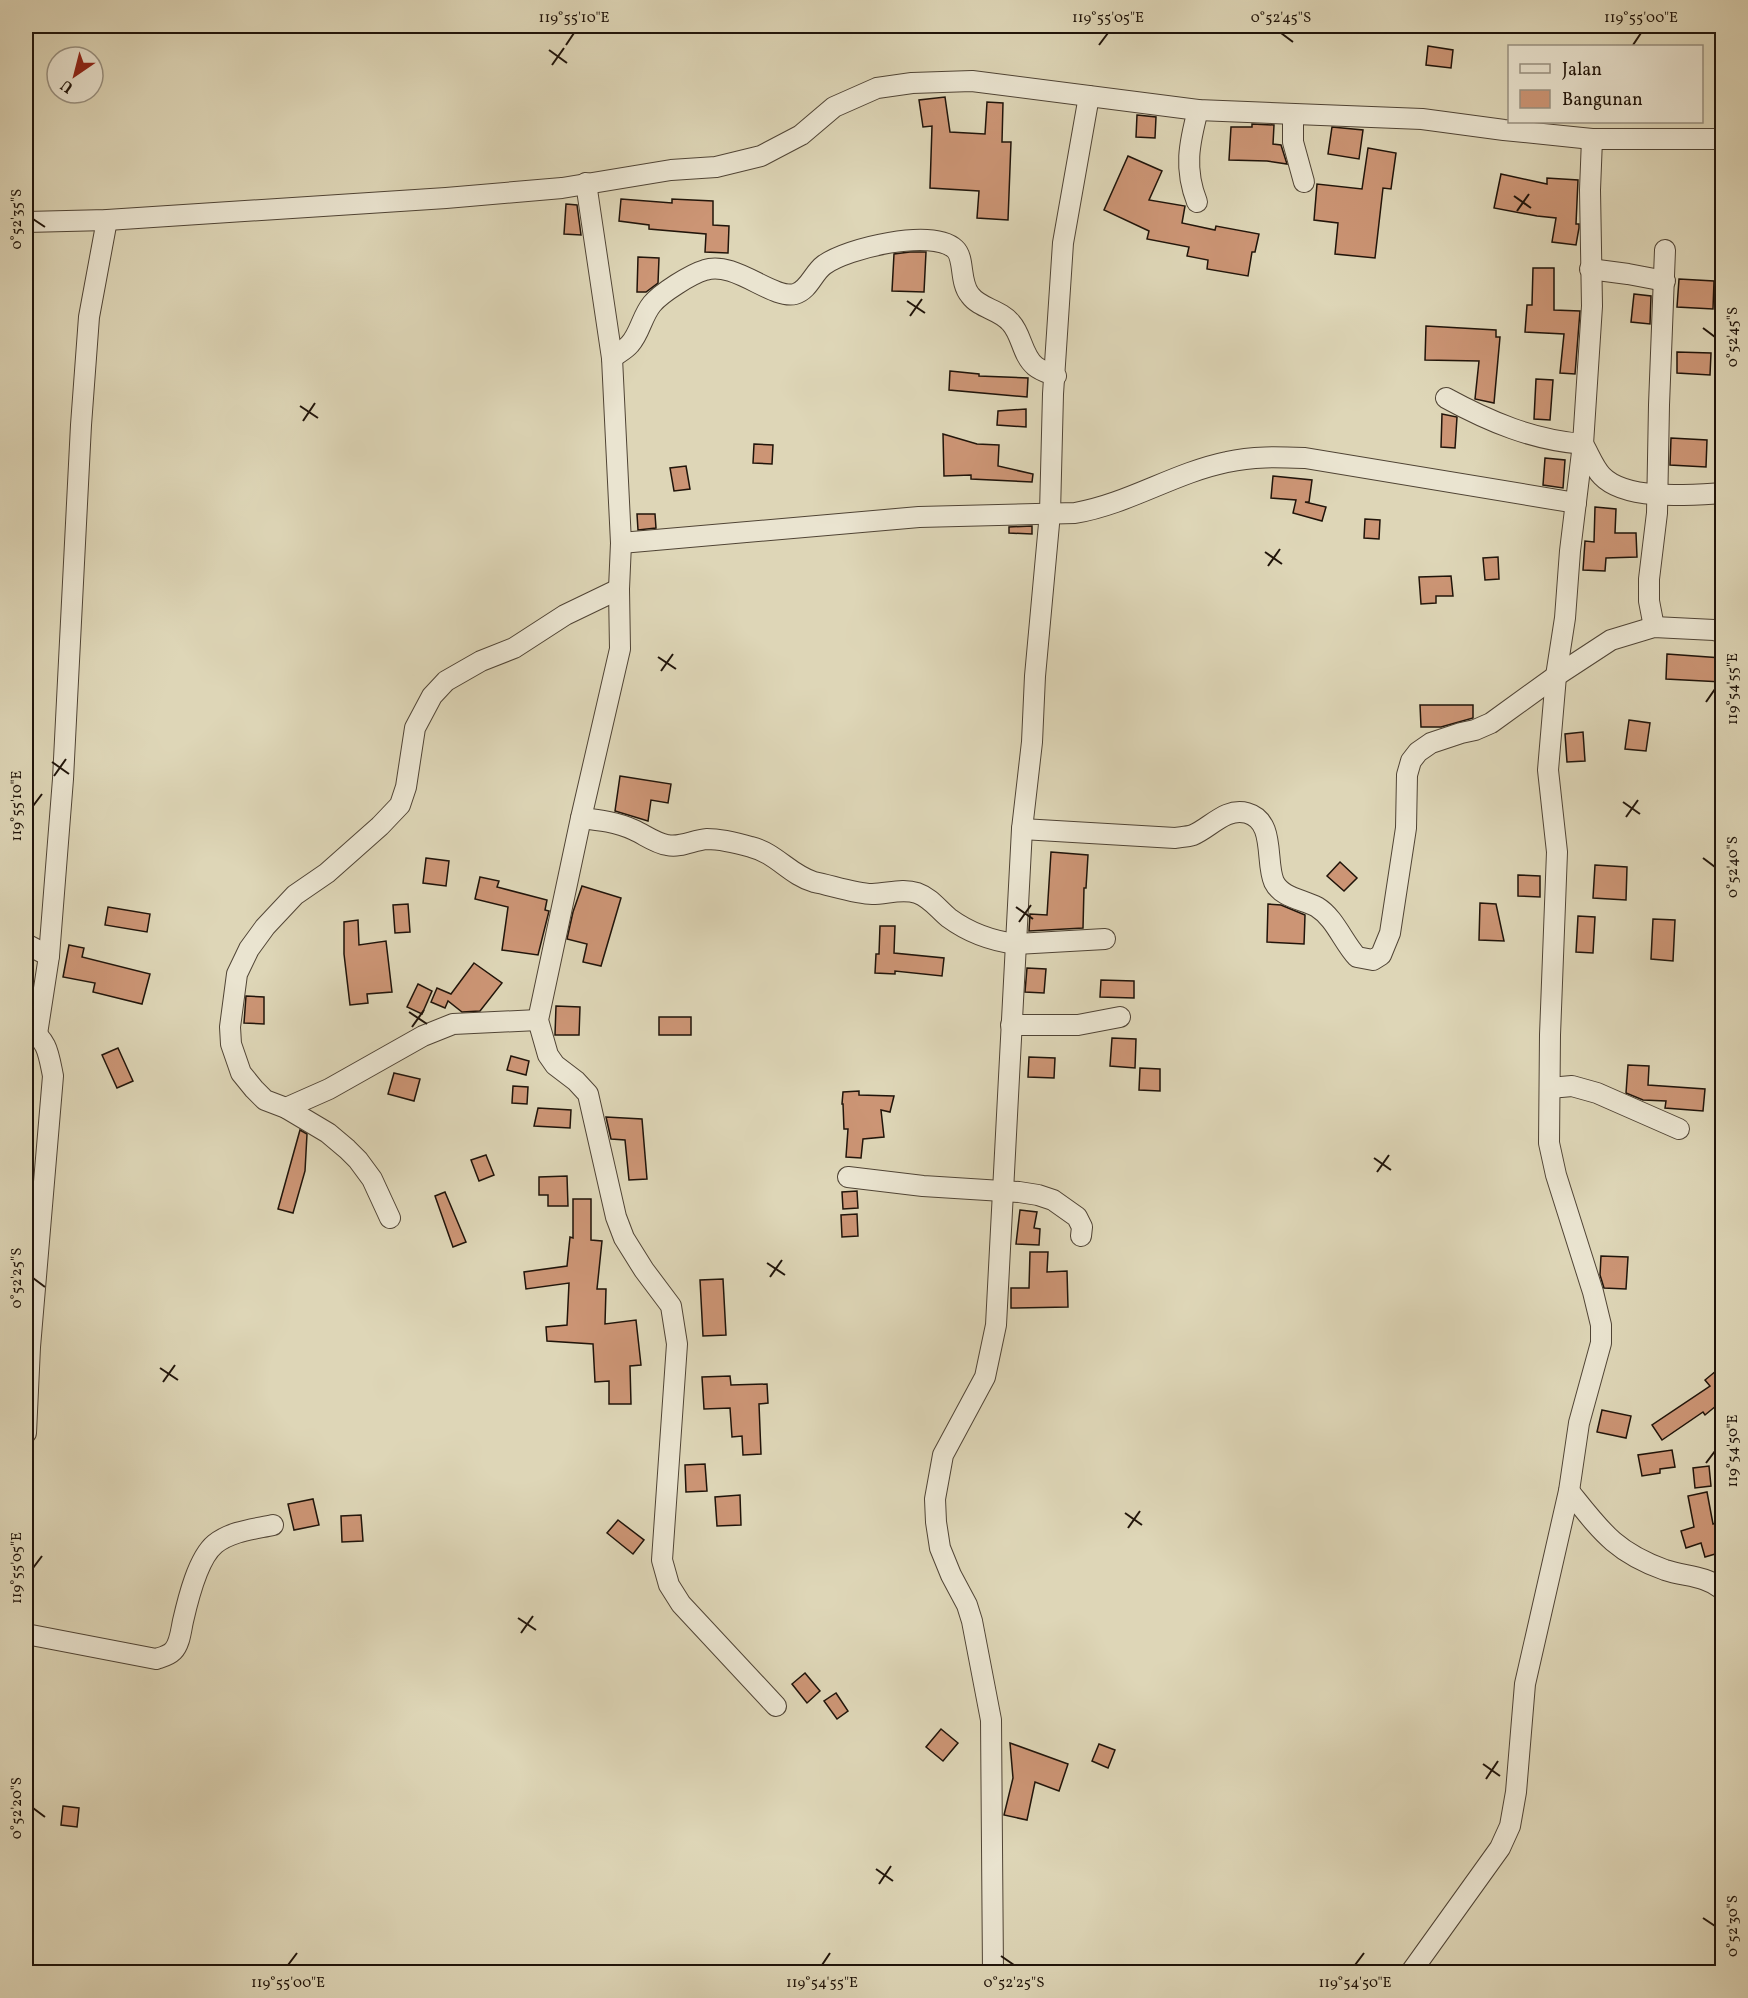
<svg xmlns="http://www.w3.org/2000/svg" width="1748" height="1998" font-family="Vollkorn,serif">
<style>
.building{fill:#cc9575;stroke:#20140a;stroke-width:1.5}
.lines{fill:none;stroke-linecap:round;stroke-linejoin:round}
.street-casing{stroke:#504435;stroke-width:22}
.street{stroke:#eae4d0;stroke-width:20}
.ticks{fill:none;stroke:#20140a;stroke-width:2}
.neatline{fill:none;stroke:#20140a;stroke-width:2}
.ticks-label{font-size:15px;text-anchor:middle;fill:#20140a}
</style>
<rect width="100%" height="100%" fill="#ded6b7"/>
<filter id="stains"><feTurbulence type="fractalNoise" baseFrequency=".00333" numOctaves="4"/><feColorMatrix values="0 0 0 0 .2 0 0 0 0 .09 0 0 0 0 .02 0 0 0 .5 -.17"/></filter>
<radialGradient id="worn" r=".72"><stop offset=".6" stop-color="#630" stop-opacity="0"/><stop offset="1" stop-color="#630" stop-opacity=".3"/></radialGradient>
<g class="building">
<path d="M1428 46 1453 50 1451 68 1426 65Z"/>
<path d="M945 97 950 132 985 134 987 102 1003 103 1002 142H1011L1008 220 977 218 979 191 930 188 932 126 923 127 919 100Z"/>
<path d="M1137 115 1156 117 1155 138 1136 137Z"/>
<path d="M1252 124 1274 125 1273 144 1281 145 1287 164 1267 161 1229 160 1231 127H1252Z"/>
<path d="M1332 127 1363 130 1359 159 1328 154Z"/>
<path d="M1368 148 1396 153 1391 189 1383 188 1375 258 1335 254 1338 223 1314 220 1317 184 1362 189Z"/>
<path d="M1128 156 1162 171 1149 200 1185 206 1182 223 1215 230 1216 226 1259 234 1255 252H1252L1248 276 1207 269 1208 260 1187 256 1189 247 1147 239 1149 231 1104 210Z"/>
<path d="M1501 174 1547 184V178L1578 180 1576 224H1579V228L1576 245 1552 242 1556 218 1537 216 1494 208Z"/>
<path d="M621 199 672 203V199L713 201V225L729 226 728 253 705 252 706 234 649 229V225L619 221Z"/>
<path d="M566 204 577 205 581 235 564 234Z"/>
<path d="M910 252H926L924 292 892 291 894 254Z"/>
<path d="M638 257 659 258 658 283 646 292H637Z"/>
<path d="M1533 268H1554V310L1580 311 1575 374 1560 373 1564 334 1525 332 1527 305H1532Z"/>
<path d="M1679 279 1714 281 1713 309 1677 307Z"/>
<path d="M1634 294 1651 296 1650 324 1631 322Z"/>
<path d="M1426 326 1496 330V337H1500L1494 403 1475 399 1479 361 1425 360Z"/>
<path d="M1677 352 1711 353 1710 375 1677 373Z"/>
<path d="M950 371 979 374V376L1028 378 1027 397 949 390Z"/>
<path d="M1536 379 1553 380 1550 420 1534 419Z"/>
<path d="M1026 409V427L997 425 998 411Z"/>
<path d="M1442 414 1457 417 1455 448 1441 447Z"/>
<path d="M943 434 977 444 999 445 998 466 1033 474 1032 482 971 479V475L944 476Z"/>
<path d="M1671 438 1707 440 1706 467 1670 465Z"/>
<path d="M754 444 773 445 772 464 753 463Z"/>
<path d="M1545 458 1565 460 1563 488 1543 485Z"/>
<path d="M686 466 690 489 674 491 670 468Z"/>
<path d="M1273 476 1312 480 1309 502H1305L1326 507 1322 521 1293 513 1296 500 1271 498Z"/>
<path d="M1595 507 1616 509 1615 533H1636L1637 557 1606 558 1605 571 1583 570 1585 541 1594 542Z"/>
<path d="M637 514H655L656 528 638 530Z"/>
<path d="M1365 519 1380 520 1379 539 1364 538Z"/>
<path d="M1032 526V534L1009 533V527Z"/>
<path d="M1498 557 1499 579 1485 580 1483 558Z"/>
<path d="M1451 576 1453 596H1436V603L1421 604 1419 577Z"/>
<path d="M1667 654 1722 658V682L1666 679Z"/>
<path d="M1420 705H1473V718L1441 727H1421Z"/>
<path d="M1629 720 1650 723 1646 751 1625 749Z"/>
<path d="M1583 732 1585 761 1567 762 1565 734Z"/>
<path d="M620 776 671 784 668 803 651 800 648 821 615 811Z"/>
<path d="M1051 852 1088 855 1086 888H1084L1083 928 1029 931 1030 914 1047 915Z"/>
<path d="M426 858 449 861 446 886 423 883Z"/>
<path d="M1340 862 1357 878 1344 891 1327 876Z"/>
<path d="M1595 865 1627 867 1626 900 1593 898Z"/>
<path d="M1518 875 1540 876V897L1518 896Z"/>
<path d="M480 877 499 881 497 887 547 900 545 910 549 911 538 955 502 950 508 907 475 899Z"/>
<path d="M582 886 621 898 601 966 583 962 587 944 567 939 573 912Z"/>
<path d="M1480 903 1496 904 1504 941 1479 940Z"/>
<path d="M408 904 410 932 395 933 393 905Z"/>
<path d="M1268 904 1281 905 1305 915 1304 944 1267 942Z"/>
<path d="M108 907 150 914 147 932 105 925Z"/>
<path d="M1578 916 1595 917 1593 953 1576 952Z"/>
<path d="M1653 919 1675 920 1673 961 1651 959Z"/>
<path d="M358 920 359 945 386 941 392 992 367 994 368 1003 350 1005 344 954V922Z"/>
<path d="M880 926H895L894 953 944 958 942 976 895 971V974L875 973 876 954H879Z"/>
<path d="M69 945 84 948 82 957 150 974 142 1004 93 992 95 983 63 977Z"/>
<path d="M474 963 502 983 480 1011 462 1012 448 1001 445 1008 431 1002 437 988 451 994Z"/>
<path d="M1027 968 1046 969 1044 993 1025 992Z"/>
<path d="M1101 980 1134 981V998L1100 997Z"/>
<path d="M418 984 432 991 422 1014 407 1007Z"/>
<path d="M246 996 264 997V1024L244 1023Z"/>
<path d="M556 1006 580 1007 579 1035H555Z"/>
<rect x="659" y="1017" width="32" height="18"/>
<path d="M1112 1038 1136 1039 1135 1068 1110 1066Z"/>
<path d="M118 1048 133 1081 117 1088 102 1055Z"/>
<path d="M511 1056 529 1061 526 1075 507 1070Z"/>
<path d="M1029 1057 1055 1058 1054 1078 1028 1077Z"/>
<path d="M1628 1065 1649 1066 1648 1085 1705 1089 1703 1111 1665 1108 1666 1101 1643 1100 1626 1093Z"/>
<path d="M1140 1068 1160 1069V1091L1139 1090Z"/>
<path d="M394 1073 420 1079 414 1101 388 1094Z"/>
<path d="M513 1086 528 1087 527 1104 512 1103Z"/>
<path d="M859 1091V1095L894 1096 890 1112 881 1110 884 1137 863 1139 861 1158 846 1157 848 1129H844L843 1104H842L843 1092Z"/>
<path d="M538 1108 571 1110 570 1128 534 1126Z"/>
<path d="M606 1117 642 1119 647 1179 629 1180 625 1140 611 1139Z"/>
<path d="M300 1130 307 1134 305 1171 293 1213 278 1209Z"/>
<path d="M486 1155 494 1175 479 1181 471 1160Z"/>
<path d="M567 1176 568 1206H548V1195H539V1177Z"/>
<path d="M857 1191 858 1208 843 1209 842 1192Z"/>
<path d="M445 1192 466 1242 453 1247 435 1196Z"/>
<path d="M573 1199H591V1240L602 1241 597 1289H606L605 1324 636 1320 641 1365 630 1366 631 1404H609V1381L595 1382 593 1344 547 1341 546 1327 567 1325 569 1283 526 1289 524 1272 567 1266 570 1237 573 1238Z"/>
<path d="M1020 1210 1037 1212 1034 1228 1040 1229 1039 1245 1016 1244Z"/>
<path d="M857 1214 858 1236 842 1237 841 1215Z"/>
<path d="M1030 1252H1048L1047 1272 1067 1271 1068 1307 1011 1308V1288H1029Z"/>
<path d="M1601 1256 1628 1257 1626 1289 1604 1288 1600 1275Z"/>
<path d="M723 1279 726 1335 703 1336 700 1280Z"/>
<path d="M1722 1366V1401L1705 1415 1703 1412 1662 1440 1652 1425 1710 1386 1705 1380Z"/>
<path d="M730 1376 731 1385 767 1384 768 1403 759 1404 761 1454 743 1455 742 1436 732 1437 730 1408 704 1409 702 1377Z"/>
<path d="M1602 1410 1631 1416 1626 1438 1597 1432Z"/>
<path d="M1672 1450 1675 1467 1660 1469V1473L1642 1476 1638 1455Z"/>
<path d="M705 1464 707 1491 686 1492 685 1465Z"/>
<path d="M1709 1466 1711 1486 1695 1488 1693 1468Z"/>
<path d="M1707 1492 1713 1524 1722 1521V1552L1705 1557 1701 1543 1686 1548 1681 1531 1694 1527 1688 1496Z"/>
<path d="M740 1495 741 1525 717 1526 715 1497Z"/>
<path d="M313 1499 319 1525 294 1530 288 1504Z"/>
<path d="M361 1515 363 1541 342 1542 341 1516Z"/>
<path d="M618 1520 644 1540 633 1554 607 1533Z"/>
<path d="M805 1673 820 1691 807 1703 792 1684Z"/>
<path d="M836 1693 848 1711 837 1719 824 1701Z"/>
<path d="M941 1729 958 1743 943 1761 926 1747Z"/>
<path d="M1010 1743 1068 1764 1059 1791 1035 1782 1027 1820 1004 1815 1013 1778Z"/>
<path d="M1099 1744 1115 1750 1108 1768 1092 1761Z"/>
<path d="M63 1806 79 1808 77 1827 61 1825Z"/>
</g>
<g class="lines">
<defs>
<g id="street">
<path d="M1293 115V142L1304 182"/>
<path d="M586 183 612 358 621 543 619 589 620 649 581 818 538 1020 548 1055 555 1065 576 1081 588 1094 616 1217 624 1238 644 1270 671 1306 677 1344 662 1560 669 1585 681 1604 776 1706"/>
<path d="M1197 202C1184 169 1189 144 1198 110"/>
<path d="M26 222 107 220 446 198 562 188 671 170 716 167 761 156 801 135 834 107 877 88 912 83 972 81 1198 110 1422 119 1504 130 1592 139H1722"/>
<path d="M1590 269 1628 274 1665 281"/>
<path d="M612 358C618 353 625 350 630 344 640 333 642 316 652 304 661 293 691 274 705 270 734 260 773 300 795 294 809 290 813 273 824 265 847 248 932 228 955 249 965 258 959 282 970 295 980 309 1000 309 1011 323 1022 335 1022 355 1035 366 1041 371 1049 373 1056 376"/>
<path d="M1446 398C1490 422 1533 440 1583 444 1589 454 1594 468 1602 476 1626 501 1690 495 1722 493"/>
<path d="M621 543 919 517 1075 513C1128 504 1174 473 1227 462 1253 456 1278 457 1305 458L1576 503"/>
<path d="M1654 627 1649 601V579L1657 513 1659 405 1665 250"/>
<path d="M581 818C599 820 617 822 634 830 645 835 655 843 667 845 681 848 693 840 707 839 722 839 737 843 751 847 776 853 790 875 814 882 830 885 856 894 872 894 887 894 902 888 917 893 931 898 938 909 949 918 968 932 993 941 1016 944L1105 939"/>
<path d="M1022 829 1175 838C1180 837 1187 837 1193 835 1210 828 1226 807 1247 813 1276 821 1265 862 1274 882 1282 898 1302 899 1317 907 1335 918 1343 942 1357 957L1373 960 1381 955 1390 933 1406 828 1407 775 1411 761 1418 752 1431 743 1461 733 1475 730 1491 723 1556 676 1611 640 1654 627 1714 630 1722 632"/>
<path d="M26 944 49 956"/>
<path d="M1011 1025H1078L1120 1017"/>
<path d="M37 1034 49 956 63 779 81 425 89 317 107 220"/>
<path d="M1550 1088 1572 1086 1597 1093 1679 1129"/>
<path d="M286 1108 329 1089 423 1036 453 1024 538 1020"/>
<path d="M848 1177 923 1186 1019 1192 1038 1195 1053 1200 1077 1217 1082 1227 1081 1236"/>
<path d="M390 1218 372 1179 358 1160 347 1149 328 1133 286 1108 265 1100 254 1089 241 1073 231 1044 230 1027 237 974 249 949 265 927 295 895 327 873 380 826 400 805 406 787 415 728 432 696 446 681 481 661 514 648 565 615 619 589"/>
<path d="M26 1433 30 1347 53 1076C48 1051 48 1042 27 1026"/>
<path d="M1569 1491C1601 1531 1615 1552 1665 1570 1686 1577 1704 1575 1722 1589"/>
<path d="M26 1634 156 1659C162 1657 168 1656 173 1651 180 1644 181 1630 183 1621 188 1599 198 1558 215 1544 231 1531 255 1529 273 1525"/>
<path d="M993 1972 991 1720 972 1621 967 1605 951 1575 940 1548 936 1522 935 1499 943 1455 985 1377 996 1325 1022 829 1032 742 1035 676 1050 513 1053 394 1063 243 1089 96"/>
<path d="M1411 1972 1500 1848 1510 1826 1516 1792 1525 1684 1569 1491 1579 1423 1601 1343V1325L1593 1292 1556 1175 1549 1143 1550 1035 1557 852 1548 770 1556 676 1565 618 1570 551 1583 444 1592 306 1590 190 1592 139"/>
</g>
</defs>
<use href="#street" class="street-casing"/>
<use href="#street" class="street"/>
</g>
<path class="ticks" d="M1281 33 1293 42M566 45 574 33M1099 45 1108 33M1633 45 1641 33M549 50 567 63M552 65 564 48M1514 196 1531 208M1517 211 1529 194M33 219 45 227M907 301 925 313M910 316 922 299M1703 328 1715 337M300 406 318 418M303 421 315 403M1265 552 1282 564M1268 566 1280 549M658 657 676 669M661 671 673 654M1706 702 1715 689M52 762 69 774M54 776 66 759M1623 802 1640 814M33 806 42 794M1626 817 1638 800M1703 858 1715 867M1016 907 1033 919M1019 922 1031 905M409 1012 427 1024M412 1027 424 1010M1374 1158 1391 1170M1377 1172 1389 1155M767 1263 785 1275M770 1277 782 1260M33 1278 45 1287M160 1368 178 1380M163 1382 175 1365M1706 1463 1715 1451M1125 1513 1142 1525M1128 1528 1140 1511M33 1568 42 1556M518 1618 536 1630M521 1633 533 1616M1483 1764 1500 1776M1486 1779 1498 1761M33 1808 45 1817M876 1869 893 1881M879 1884 891 1866M1703 1918 1715 1926M1001 1956 1014 1965M288 1965 297 1953M822 1965 830 1953M1355 1965 1364 1953"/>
<rect width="1748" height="1998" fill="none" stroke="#ded6b7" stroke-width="66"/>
<rect x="1508" y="45" width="195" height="78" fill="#eae4d0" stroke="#999181" stroke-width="1.5"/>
<rect x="1520" y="64" width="30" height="9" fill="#eae4d0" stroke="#999181" stroke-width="1.5"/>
<text x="1562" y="75" font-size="18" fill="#20140a">Jalan</text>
<rect x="1520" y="90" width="30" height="18" fill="#cc9575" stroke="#999181" stroke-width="1.5"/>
<text x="1562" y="105" font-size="18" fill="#20140a">Bangunan</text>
<g transform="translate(75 75) rotate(215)"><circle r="28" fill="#eae4d0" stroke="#999181" stroke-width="1.5"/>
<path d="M0-4.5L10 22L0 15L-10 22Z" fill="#8f2418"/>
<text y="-9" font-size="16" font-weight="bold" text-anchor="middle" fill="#20140a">U</text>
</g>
<rect x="33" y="33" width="1682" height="1932" class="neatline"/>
<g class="ticks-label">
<text x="574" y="22">119°55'10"E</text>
<text x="1108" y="22">119°55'05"E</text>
<text x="1281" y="22">0°52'45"S</text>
<text x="1641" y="22">119°55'00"E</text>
<text transform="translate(16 219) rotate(-90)" y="5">0°52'35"S</text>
<text transform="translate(1732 337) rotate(-90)" y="5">0°52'45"S</text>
<text transform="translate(1732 689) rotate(-90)" y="5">119°54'55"E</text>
<text transform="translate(16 806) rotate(-90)" y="5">119°55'10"E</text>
<text transform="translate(1732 867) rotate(-90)" y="5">0°52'40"S</text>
<text transform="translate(16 1278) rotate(-90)" y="5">0°52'25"S</text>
<text transform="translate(1732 1451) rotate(-90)" y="5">119°54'50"E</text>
<text transform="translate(16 1568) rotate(-90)" y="5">119°55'05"E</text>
<text transform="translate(16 1808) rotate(-90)" y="5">0°52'20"S</text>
<text transform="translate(1732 1926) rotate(-90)" y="5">0°52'30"S</text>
<text x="288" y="1987">119°55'00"E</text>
<text x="822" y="1987">119°54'55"E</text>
<text x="1014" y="1987">0°52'25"S</text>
<text x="1355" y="1987">119°54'50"E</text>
</g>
<rect width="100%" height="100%" filter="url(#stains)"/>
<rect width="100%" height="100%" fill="url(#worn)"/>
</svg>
